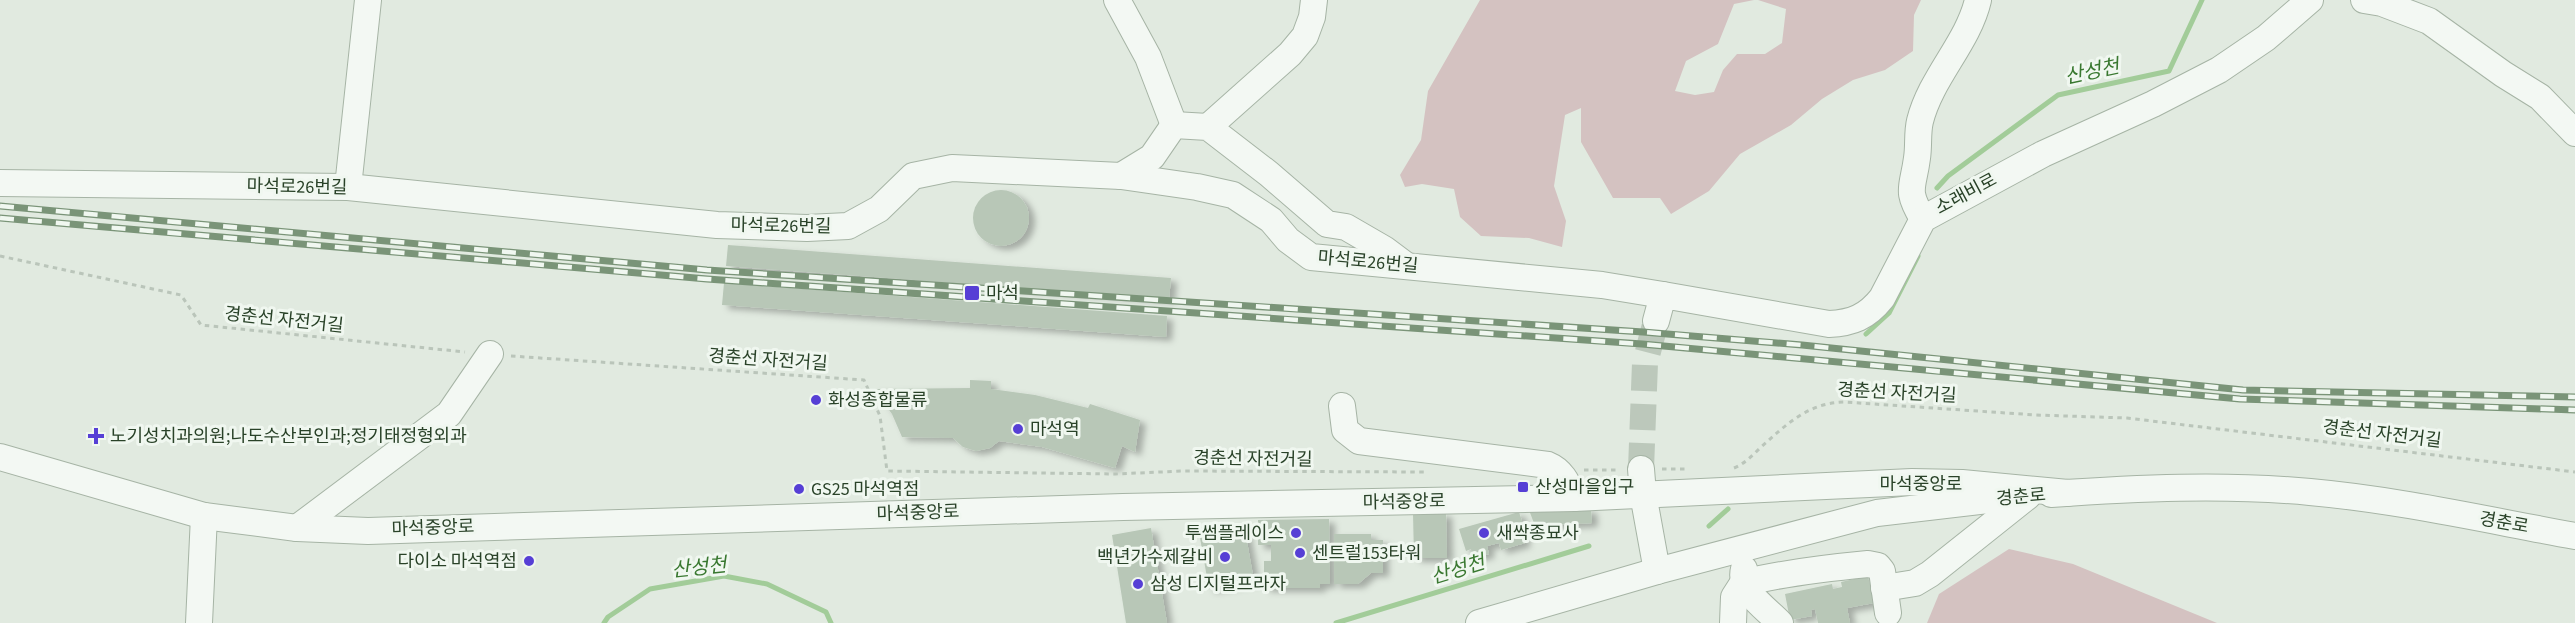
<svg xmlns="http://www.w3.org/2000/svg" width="2575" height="623" font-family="'Source Sans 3','Noto Sans KR',sans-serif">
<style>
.green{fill:#d4c2c1}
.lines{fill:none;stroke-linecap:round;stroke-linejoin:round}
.stream{stroke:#a2cc99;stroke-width:5}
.building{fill:#b8c7b7;filter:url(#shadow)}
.minor-tunnel{stroke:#bcc8bb;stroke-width:26;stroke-dasharray:26 13;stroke-linecap:butt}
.minor-casing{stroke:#a6b4a5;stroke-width:28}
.path{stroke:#bac5ba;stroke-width:3;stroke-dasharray:4.5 4.5;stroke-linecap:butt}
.minor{stroke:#f3f8f3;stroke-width:26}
.rail-casing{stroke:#7a9478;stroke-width:7}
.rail{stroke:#f0f7f0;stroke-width:4.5;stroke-dasharray:14;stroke-linecap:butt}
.poi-dot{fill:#563fd5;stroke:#f0f7f0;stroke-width:2}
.labels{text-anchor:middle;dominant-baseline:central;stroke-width:6;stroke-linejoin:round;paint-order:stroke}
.street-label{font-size:18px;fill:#294228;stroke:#f0f7f0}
.poi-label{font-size:18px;fill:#294228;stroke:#f0f7f0;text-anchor:start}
.water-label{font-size:20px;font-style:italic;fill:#397830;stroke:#f0f7f0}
</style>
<defs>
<filter id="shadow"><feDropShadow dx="6" dy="4" stdDeviation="3" flood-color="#0004"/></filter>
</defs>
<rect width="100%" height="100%" fill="#e1eae0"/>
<g class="green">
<path d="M1480 0H1754L1734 4 1718 44 1686 61 1675 91 1695 95 1714 92 1723 70 1737 54H1765L1782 43 1786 9 1758 0H1921L1914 15 1913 51 1885 70 1853 80 1822 99 1791 125 1740 154 1709 191 1671 214 1660 198H1613L1581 142V108L1565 115 1554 186 1566 221 1562 247 1529 238 1481 236 1460 217 1454 189 1422 184 1405 187 1400 175 1421 140 1428 91Z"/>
<path d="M2009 549 2073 564 2217 623H1927L1939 594Z"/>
</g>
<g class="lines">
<g class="stream">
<path d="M1937 188 1948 176 2058 95 2169 71 2202 0"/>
<path d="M1866 334 1889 313 1918 256"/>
<path d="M1709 526 1728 509"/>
<path d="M604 623 608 617 650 589 724 576 767 584 826 612 831 623"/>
<path d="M1336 623 1589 546"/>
</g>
</g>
<g class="building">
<circle cx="1001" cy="218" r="28"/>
<path d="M728 245 1171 278 1169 299 726 266Z"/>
<path d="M724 283 1167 316 1166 337 722 305Z"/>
<path d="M970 380 991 381V389L1035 395 1088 408 1090 404 1140 420 1135 452 1122 446 1115 468 1042 447 999 441 990 448 976 451 963 447 953 438 902 437 892 414 874 389 970 388Z"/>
<path d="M1591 509 1592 523 1535 526 1529 510Z"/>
<path d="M1519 512 1526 534 1523 535 1525 543 1501 550 1499 543 1487 546 1489 554 1473 558 1471 549 1466 551 1459 529Z"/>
<path d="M1413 513H1446L1447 558H1414Z"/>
<path d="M1329 519 1330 584H1320V588H1264V561H1271V545H1258V520Z"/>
<path d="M1244 525 1254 581 1209 589 1199 532Z"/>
<path d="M1151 528 1167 623H1126L1112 535Z"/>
<path d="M1334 534H1371V540H1383V573H1371L1358 584H1334Z"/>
<path d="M1868 576 1874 603 1847 608 1850 623H1818L1815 609 1811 610 1812 616 1790 620 1785 594 1832 584 1833 589 1842 587 1841 582Z"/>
</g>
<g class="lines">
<path class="minor-tunnel" d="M1641 469 1645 363 1656 321"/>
<defs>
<g id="minor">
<path d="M1117 0 1148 57 1174 125"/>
<path d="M2364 0 2382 3 2429 21 2503 74 2540 97 2575 133"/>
<path d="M1208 127 1290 54 1305 36 1312 17 1314 0"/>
<path d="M1121 176 1152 157 1174 125 1208 127 1269 174 1327 224 1346 227 1384 249 1404 264"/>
<path d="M0 183 348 187 717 225 807 228 848 226 879 209 913 176 952 168 1121 176 1197 187 1233 195 1271 220 1288 240 1311 257 1602 285 1663 295"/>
<path d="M348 187 368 0"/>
<path d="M1923 219C1905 189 1913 189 1917 158 1919 146 1917 133 1920 121 1931 77 1968 43 1978 0"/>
<path d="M1656 321 1663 295 1829 324C1852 323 1867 317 1882 298L1923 219 2043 154 2153 104 2219 70 2266 38 2310 0"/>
<path d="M1342 406 1345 430 1359 441 1548 465C1563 471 1568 485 1574 498"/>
<path d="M0 457 204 516 297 528 368 531 1123 507 1574 498 1912 482 1962 483 2068 493"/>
<path d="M1641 469 1643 494 1657 571"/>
<path d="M2051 494C2137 488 2224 484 2310 492 2399 500 2487 520 2575 536"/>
<path d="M297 528 449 414 490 354"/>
<path d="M1744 569C1738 591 1767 609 1780 623"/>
<path d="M1884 588 1915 583 1930 574 2028 496"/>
<path d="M199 623 204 516"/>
<path d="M1479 623 1657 571 1877 513 2005 498"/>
<path d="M1733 623 1734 597 1743 583C1783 573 1826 568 1868 564L1878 566 1882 571 1888 613"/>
</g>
</defs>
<use href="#minor" class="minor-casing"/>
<g class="path">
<path d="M0 256 181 295 201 325 465 352"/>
<path d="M511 356 864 380 880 416 887 471 1115 474 1183 471 1424 472"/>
<path d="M1734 468C1744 464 1752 456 1760 448 1786 425 1807 403 1844 402L2036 415 2127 418 2575 472"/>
<path d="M1662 469H1688"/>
<path d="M1584 470H1619"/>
</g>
<use href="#minor" class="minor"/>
<defs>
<g id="rail">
<path d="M0 206 707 270 1643 332 1802 345 2243 390 2575 397"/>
<path d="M0 218 707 279 1642 344 2240 399 2575 410"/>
</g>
</defs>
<use href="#rail" class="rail-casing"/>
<use href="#rail" class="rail"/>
</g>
<g class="poi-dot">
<rect x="964" y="285" width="16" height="16" rx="3"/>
<circle cx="816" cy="400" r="6"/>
<circle cx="1018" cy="429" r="6"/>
<path d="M93 427h6v6h6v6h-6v6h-6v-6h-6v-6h6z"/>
<rect x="1517" y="481" width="12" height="12" rx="3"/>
<circle cx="799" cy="489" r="6"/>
<circle cx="1296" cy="533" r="6"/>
<circle cx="1484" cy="533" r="6"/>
<circle cx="1300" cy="553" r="6"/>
<circle cx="1225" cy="557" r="6"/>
<circle cx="529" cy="561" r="6"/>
<circle cx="1138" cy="584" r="6"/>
</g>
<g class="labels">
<g class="street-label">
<text transform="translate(297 187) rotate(1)">마석로26번길</text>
<text transform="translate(1966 194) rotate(-28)">소래비로</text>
<text transform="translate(781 226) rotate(1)">마석로26번길</text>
<text transform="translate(1368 262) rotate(5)">마석로26번길</text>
<text transform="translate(284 320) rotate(6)">경춘선 자전거길</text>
<text transform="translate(768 360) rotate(4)">경춘선 자전거길</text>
<text transform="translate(1897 393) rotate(3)">경춘선 자전거길</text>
<text transform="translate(2382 434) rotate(7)">경춘선 자전거길</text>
<text transform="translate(1253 459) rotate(1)">경춘선 자전거길</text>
<text x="1921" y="484">마석중앙로</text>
<text transform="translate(2021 497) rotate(-5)">경춘로</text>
<text transform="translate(1404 502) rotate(-1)">마석중앙로</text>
<text transform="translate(918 513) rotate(-2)">마석중앙로</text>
<text transform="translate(2504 523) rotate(10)">경춘로</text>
<text transform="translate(433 528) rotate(-2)">마석중앙로</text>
</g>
<g class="poi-label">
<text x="986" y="293">마석</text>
<text x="828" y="400">화성종합물류</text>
<text x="1030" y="429">마석역</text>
<text x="110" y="436">노기성치과의원;나도수산부인과;정기태정형외과</text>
<text x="1535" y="487">산성마을입구</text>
<text x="811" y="489">GS25 마석역점</text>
<text x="1284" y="533" text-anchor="end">투썸플레이스</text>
<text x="1496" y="533">새싹종묘사</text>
<text x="1312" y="553">센트럴153타워</text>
<text x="1213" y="557" text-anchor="end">백년가수제갈비</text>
<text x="517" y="561" text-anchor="end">다이소 마석역점</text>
<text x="1150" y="584">삼성 디지털프라자</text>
</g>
<g class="water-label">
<text transform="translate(2092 72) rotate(-12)">산성천</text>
<text transform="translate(699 568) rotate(-6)">산성천</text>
<text transform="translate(1458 570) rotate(-17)">산성천</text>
</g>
</g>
</svg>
